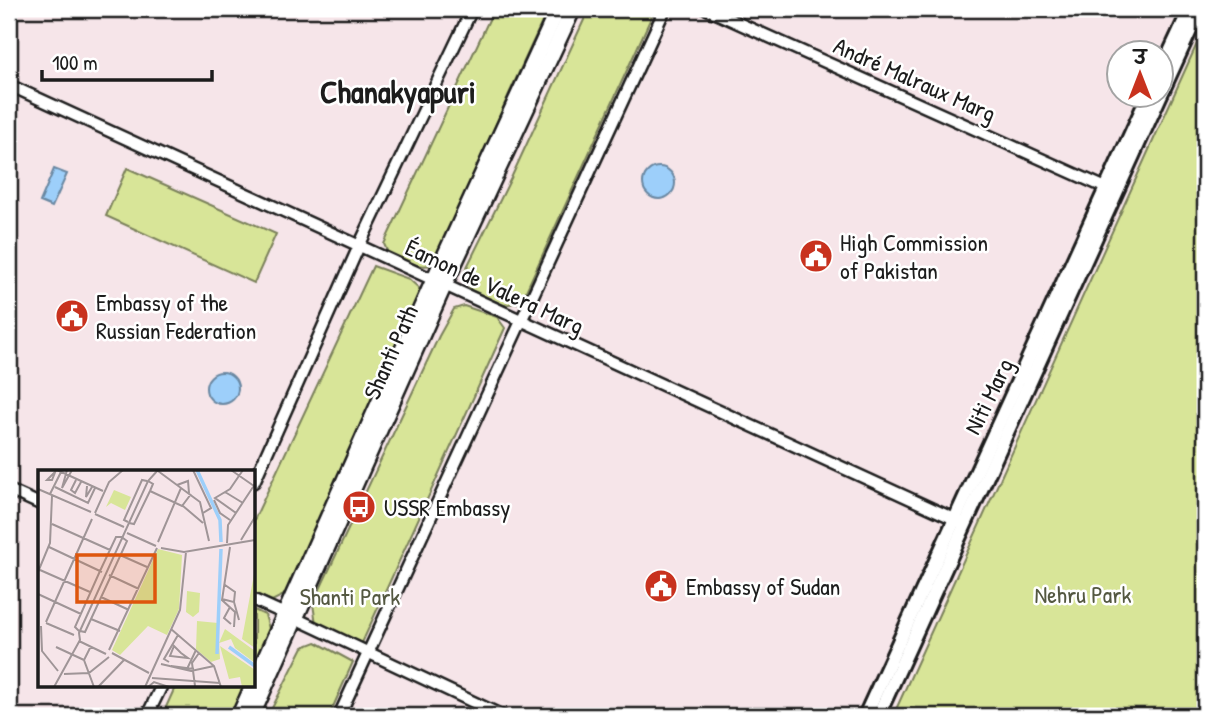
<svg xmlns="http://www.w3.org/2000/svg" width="1214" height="725" font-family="'Patrick Hand','Playpen Sans Deva',sans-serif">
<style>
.green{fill:#d8e598;stroke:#7a805a;stroke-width:2}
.water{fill:#9dcffa;stroke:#6987a1;stroke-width:2}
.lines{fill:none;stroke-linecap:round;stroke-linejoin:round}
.minor-casing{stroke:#1c1c1c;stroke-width:15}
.tertiary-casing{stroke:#1c1c1c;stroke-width:18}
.secondary-casing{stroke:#1c1c1c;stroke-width:19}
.minor{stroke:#fff;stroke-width:10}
.tertiary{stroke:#fff;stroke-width:12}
.secondary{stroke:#fff;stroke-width:14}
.labels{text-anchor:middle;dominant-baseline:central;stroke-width:5;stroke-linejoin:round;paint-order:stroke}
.street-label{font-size:24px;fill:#1c1c1c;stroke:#fff}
.poi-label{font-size:24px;fill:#1c1c1c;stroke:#fff;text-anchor:start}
.park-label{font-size:24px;fill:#545841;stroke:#fff}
.district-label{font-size:32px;font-weight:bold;fill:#1c1c1c;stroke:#fff}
.inset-river{fill:none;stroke:#9dcffa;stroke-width:3.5}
.inset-road{fill:none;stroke:#9f9597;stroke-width:2}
.view{fill:#de560d;fill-opacity:0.15;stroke:#de560d;stroke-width:3.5}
.inset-edge{fill:none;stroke:#1c1c1c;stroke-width:3.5}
</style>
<rect width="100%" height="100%" fill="#f6e5e9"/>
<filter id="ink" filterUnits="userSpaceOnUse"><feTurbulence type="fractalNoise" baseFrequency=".0143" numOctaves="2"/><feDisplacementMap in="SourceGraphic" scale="14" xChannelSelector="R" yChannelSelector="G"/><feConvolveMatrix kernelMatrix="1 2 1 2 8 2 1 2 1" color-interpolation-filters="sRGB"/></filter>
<g filter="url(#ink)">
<g class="green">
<path d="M494 9H548L509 94 435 264C418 270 404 260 388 253L384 244Z"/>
<path d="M589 9H655L521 302 504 305 471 290 463 275 512 176Z"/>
<path d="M1205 26V716H893Z"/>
<path d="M127 168 276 234 254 283 106 216Z"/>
<path d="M373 266 409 279 422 291 286 594 272 601 254 593V520Z"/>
<path d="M464 306 497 317 505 328 362 643 316 624 313 604 439 336 454 309Z"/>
<path d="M254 610 265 615 270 632 254 666Z"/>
<path d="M316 642 353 662 329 716H268L303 647Z"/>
<path d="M176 685H245L231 716H162Z"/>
</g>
<g class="water">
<circle cx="659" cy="183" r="16"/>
<path d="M54 169 67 174 52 207 40 202Z"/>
<circle cx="222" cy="388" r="16"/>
</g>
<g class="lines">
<defs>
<g id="minor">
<path d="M707 9 1106 188"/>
<path d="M9 85 961 522"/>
<path d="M254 482 359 246 472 9"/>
<path d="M9 490 40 504"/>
<path d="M254 600 285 614"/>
<path d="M297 619 503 716"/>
<path d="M147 716 162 685"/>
<path d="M339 716 665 9"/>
</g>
<g id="tertiary">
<path d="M1162 69 1190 9"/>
<path d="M1162 92 1200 9"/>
<path d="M865 716 1149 94"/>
<path d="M878 716 1161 94"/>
</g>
<g id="secondary">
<path d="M254 683 433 281 558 9"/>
<path d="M239 716 253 685"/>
<path d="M252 716 444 286 573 9"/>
</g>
</defs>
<use href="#minor" class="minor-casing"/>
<use href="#tertiary" class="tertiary-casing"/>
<use href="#secondary" class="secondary-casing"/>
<use href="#minor" class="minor"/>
<use href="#tertiary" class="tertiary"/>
<use href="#secondary" class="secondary"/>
</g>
</g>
<defs>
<symbol id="civic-disc" viewBox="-11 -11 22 22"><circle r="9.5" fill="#c8321e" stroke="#fff"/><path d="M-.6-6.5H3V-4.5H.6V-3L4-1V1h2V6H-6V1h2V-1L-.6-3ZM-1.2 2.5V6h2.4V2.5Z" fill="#fff"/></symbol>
<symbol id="bus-disc" viewBox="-11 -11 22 22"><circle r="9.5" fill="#c8321e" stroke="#fff"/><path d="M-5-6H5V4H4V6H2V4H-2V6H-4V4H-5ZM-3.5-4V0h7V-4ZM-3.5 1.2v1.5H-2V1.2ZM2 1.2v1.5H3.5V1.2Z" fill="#fff"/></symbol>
</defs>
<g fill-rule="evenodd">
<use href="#civic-disc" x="797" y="237" width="38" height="38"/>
<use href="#civic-disc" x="53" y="297" width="38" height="38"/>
<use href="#bus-disc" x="340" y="488" width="38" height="38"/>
<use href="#civic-disc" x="642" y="567" width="38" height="38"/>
</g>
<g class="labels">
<g class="street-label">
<text transform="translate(915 79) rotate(24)">André Malraux Marg</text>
<text transform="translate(495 286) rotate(25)">Éamon de Valera Marg</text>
<text transform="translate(390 352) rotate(-66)">Shanti Path</text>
<text transform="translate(988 396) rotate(-64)">Niti Marg</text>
</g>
<g class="poi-label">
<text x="840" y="242">High Commission<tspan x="840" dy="28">of Pakistan</tspan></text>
<text x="96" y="302">Embassy of the<tspan x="96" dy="28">Russian Federation</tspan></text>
<text x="384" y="507">USSR Embassy</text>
<text x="686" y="586">Embassy of Sudan</text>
</g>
<g class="park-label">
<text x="1083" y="594">Nehru Park</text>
<text x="350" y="596">Shanti Park</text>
</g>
<g class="district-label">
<text x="398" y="91">Chanakyapuri</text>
</g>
</g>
<g transform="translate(38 470)">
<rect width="217" height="217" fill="#f6e5e9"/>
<path d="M76 20 93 27 87 40 73 33 68 37ZM120 79 144 85 141 139 129 165 110 156 82 185 74 180ZM217 99V178L204 169ZM149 121 162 123 161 142 155 147 148 142ZM159 151 180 153 182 189 173 192 158 179ZM187 159 217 181V193L197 178 193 169 181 173ZM182 176 217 200V217H204L202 207 191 209Z" fill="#d8e598"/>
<path class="inset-river" d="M159 0 182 50 183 72M191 177 217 196M179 184 183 79"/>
<path class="inset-road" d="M19 0 65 21M29 0 24 18 34 0M155 0 173 38 165 43M193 0 216 16M120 1 162 32 171 71M17 2 9 10H14L18 0M38 10 33 20 37 23 43 12M139 15 150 11 151 23M49 16 48 27 54 17M17 17 50 33 57 18M0 19 53 42M112 21 144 36 153 24M187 22 205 33M12 24 23 2M176 30 182 43 192 50M145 36 165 53M57 43 71 12 85 0M198 43 177 28 192 19 205 0M57 44 86 57M90 52 86 50 104 10 109 11M91 53 96 54 112 21 115 14 110 11M14 54 72 80M89 63 118 76M203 70 217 47M120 72 143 18M189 73 190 55 217 14M11 77 64 102M192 77 184 130 197 142 196 157M123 78 146 82 217 70M82 85 109 97M2 100 52 122M0 102 12 73 14 26M71 105 101 119M187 115 197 122 196 132M0 124 43 144M63 127 91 140M184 129 196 132 201 150M192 137 186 148 193 154M53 149 82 161M8 152 54 49M8 153 36 165M3 156 4 181 20 201M133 159 176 196 183 217M41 161 37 157 62 101 78 67H84M42 161 47 162 78 95 89 71 85 68M41 171 68 184M53 176 46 190 56 217M136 176 143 183 150 188 132 186ZM18 177 46 190M71 180 119 78M74 183 111 203M131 192 126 189 140 165M123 194 153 201 176 196M133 196 156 199M149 199 158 180M26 204 51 203 71 187M114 208 182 213M157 216 154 193 161 183M16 217 42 170 41 163 110 11 120 0M60 217 86 190M107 217 142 140 148 82M110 217 116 212 131 217"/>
<path class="view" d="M39 85H117V132H39Z"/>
<rect width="217" height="217" class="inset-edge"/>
</g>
<rect width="1214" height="725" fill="none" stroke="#fff" stroke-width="35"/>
<rect x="18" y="18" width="1179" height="690" fill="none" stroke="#1c1c1c" stroke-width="2.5" filter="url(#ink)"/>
<g transform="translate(1140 74)"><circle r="33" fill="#ffffff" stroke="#a4a4a4" stroke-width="2"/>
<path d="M0-5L12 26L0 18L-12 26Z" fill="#c8321e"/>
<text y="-10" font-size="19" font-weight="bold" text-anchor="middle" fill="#1c1c1c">उ</text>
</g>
<path d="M42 70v10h170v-10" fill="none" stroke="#1c1c1c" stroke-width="3.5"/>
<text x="52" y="70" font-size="21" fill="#1c1c1c" stroke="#ffffff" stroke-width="5" paint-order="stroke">100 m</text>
</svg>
